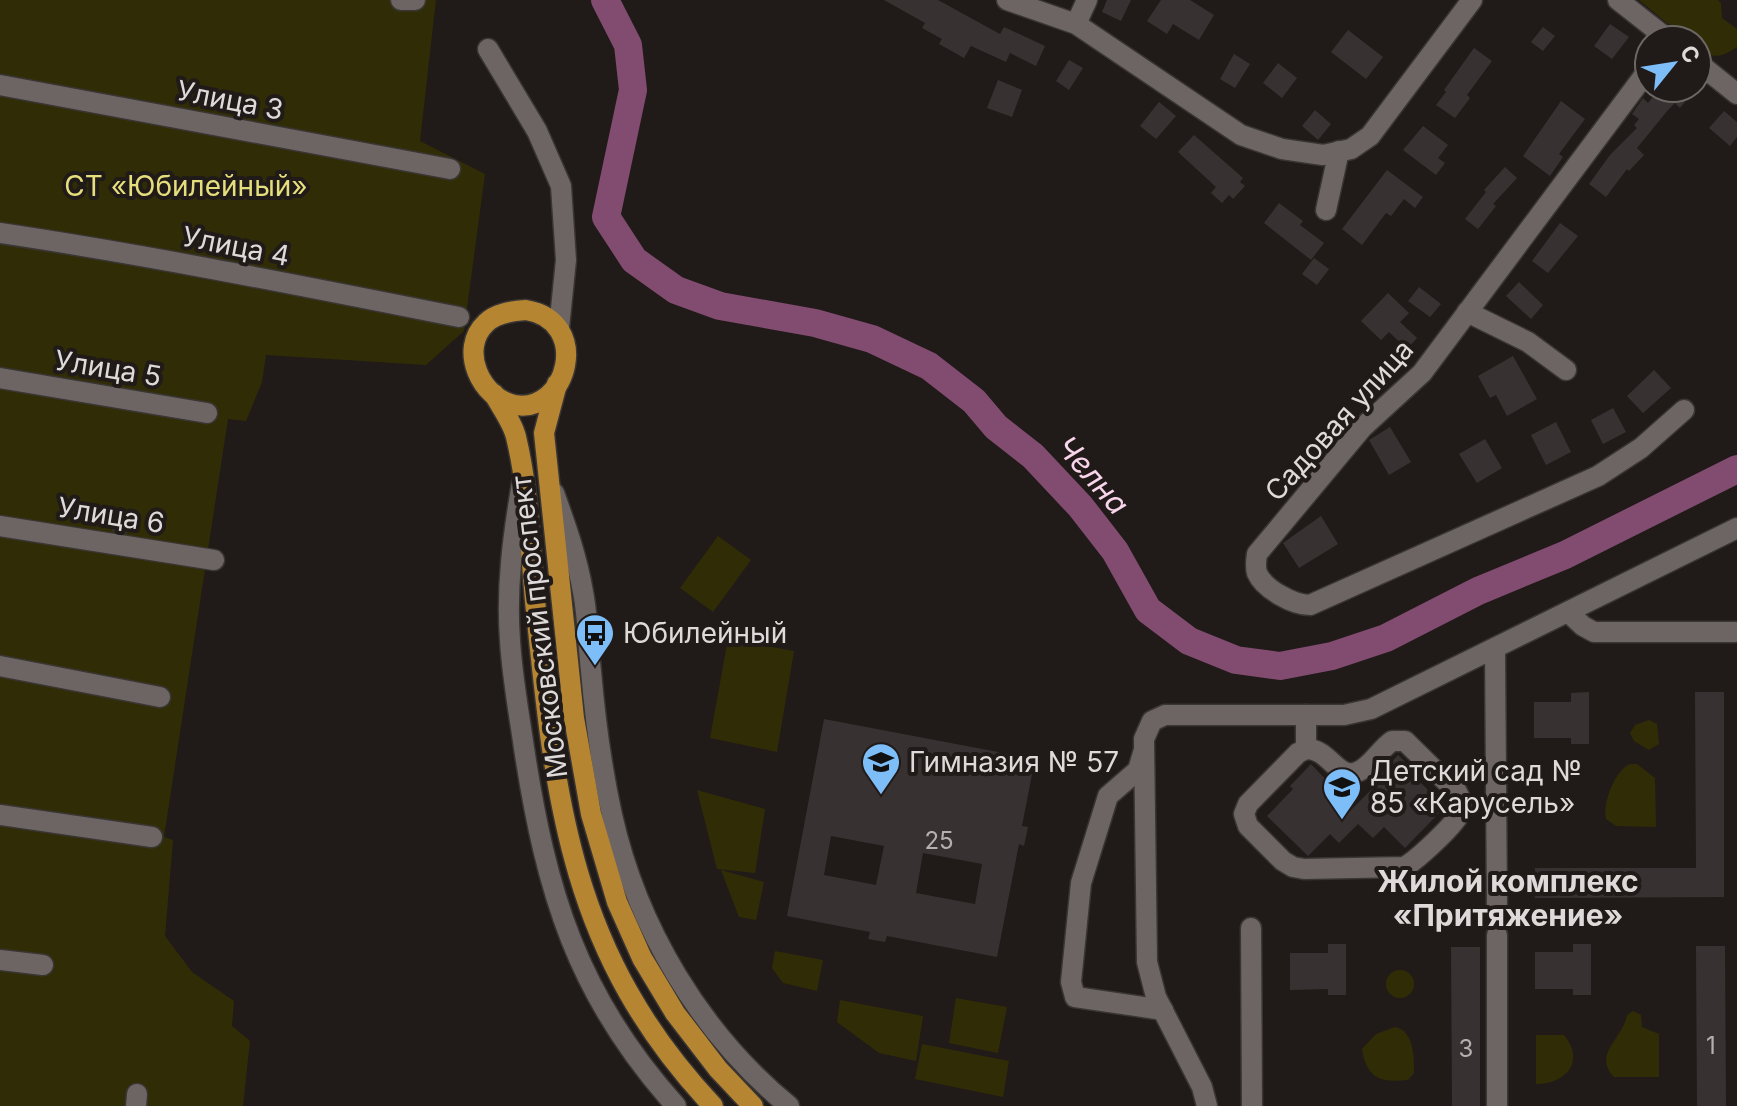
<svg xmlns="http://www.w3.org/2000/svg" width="1737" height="1106" font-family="Inter,sans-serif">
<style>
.green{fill:#302d06}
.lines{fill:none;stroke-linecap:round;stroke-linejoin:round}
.river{stroke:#824b70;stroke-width:28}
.building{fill:#383132;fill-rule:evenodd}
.minor-casing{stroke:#393533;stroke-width:23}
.major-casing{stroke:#393533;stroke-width:23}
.minor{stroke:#6c6563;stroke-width:20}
.major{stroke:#b58532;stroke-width:20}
.labels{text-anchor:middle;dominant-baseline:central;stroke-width:8;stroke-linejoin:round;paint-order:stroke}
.number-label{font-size:24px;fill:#b4b0af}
.street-label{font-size:28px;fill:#dedad9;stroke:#201a18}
.park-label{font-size:28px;fill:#e5de7c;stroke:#201a18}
.poi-label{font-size:28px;fill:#dedad9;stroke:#201a18;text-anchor:start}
.water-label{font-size:30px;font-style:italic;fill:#f8d5eb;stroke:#201a18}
.neighbourhood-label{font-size:30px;font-weight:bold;fill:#dedad9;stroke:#201a18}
</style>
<rect width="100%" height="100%" fill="#201a18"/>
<g class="green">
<path d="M0 0H436L420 141 485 174 464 331 426 365 266 355 262 382 246 421 228 419 164 837 173 840 165 936 192 972 234 1001 232 1026 250 1041 243 1106H0Z"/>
<path d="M1639 0H1718L1721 3 1722 18 1737 29V47C1722 57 1712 60 1697 48V40H1688Z"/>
<path d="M718 536 751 560 713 612 680 588Z"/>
<path d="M728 639 794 651 777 752 710 738Z"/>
<path d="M1649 720 1657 724 1659 744 1649 750 1634 741 1630 733 1635 725Z"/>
<path d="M1630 764H1637L1655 778 1656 827 1616 826 1606 819C1602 804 1615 770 1630 764Z"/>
<path d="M697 790 765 809 755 873 717 869Z"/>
<path d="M721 870 764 882 756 920 739 917Z"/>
<path d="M775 951 823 960 817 991 783 983 772 968Z"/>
<circle cx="1400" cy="984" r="14"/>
<path d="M956 998 1007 1007 998 1053 949 1043Z"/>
<path d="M840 1000 923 1016 916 1061 879 1053 837 1022Z"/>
<path d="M1633 1011 1641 1015 1642 1027 1659 1034V1077H1614C1592 1054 1623 1039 1627 1015Z"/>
<path d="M1395 1027C1414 1031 1414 1057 1414 1073L1408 1080C1381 1083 1367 1079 1362 1049L1376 1034Z"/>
<path d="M1536 1035H1564C1586 1062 1565 1084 1536 1084Z"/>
<path d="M922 1044 1009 1061 1003 1097 915 1079Z"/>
</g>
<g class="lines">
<path class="river" d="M605 0 628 45 633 90 606 217 634 260 676 290 720 306 815 323 872 339 929 366 974 401 996 427 1033 456 1080 506 1115 551 1148 610 1189 641 1236 660 1280 666 1332 656 1386 638 1478 591 1565 555 1737 469"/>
</g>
<g class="building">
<path d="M884 0H938L1000 34 1004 27 1045 46 1036 66 1010 53 1006 62 971 46 964 58 939 44 942 39 922 28 925 23Z"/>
<path d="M1107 0H1131L1121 21 1102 12Z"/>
<path d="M1161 0H1190L1214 15 1199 40 1173 24 1167 34 1147 21Z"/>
<path d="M1610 24 1629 37 1612 59 1594 46Z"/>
<path d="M1543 27 1555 36 1543 51 1531 42Z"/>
<path d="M1348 30 1383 57 1366 79 1331 52Z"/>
<path d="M1474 48 1492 61 1467 95 1470 98 1455 118 1436 105 1446 92 1444 90Z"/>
<path d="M1234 54 1250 64 1235 88 1220 79Z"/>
<path d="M1069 60 1083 68 1069 90 1056 81Z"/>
<path d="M1278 63 1297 78 1282 98 1263 83Z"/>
<path d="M998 80 1022 90 1012 117 987 108Z"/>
<path d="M1660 88H1684L1691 94 1680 108 1675 103 1668 110 1637 148 1644 155 1629 171 1627 169 1606 197 1589 184 1610 155 1637 128 1634 125 1639 119 1632 114 1643 98 1648 103Z"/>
<path d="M1561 101 1585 119 1559 154 1563 157 1550 176 1523 156Z"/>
<path d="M1159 102 1176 116 1156 139 1140 126Z"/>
<path d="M1315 110 1331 124 1318 140 1302 126Z"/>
<path d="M1724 111 1737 122V137L1730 146 1709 128Z"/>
<path d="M1423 126 1448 145 1438 158 1445 163 1436 175 1403 150Z"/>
<path d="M1194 135 1243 178 1240 182 1245 186 1233 199 1229 195 1222 203 1211 193 1216 187 1178 152Z"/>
<path d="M1505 167 1517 178 1493 204 1496 206 1478 229 1465 219 1486 192 1484 190Z"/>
<path d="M1387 170 1423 197 1415 208 1404 199 1391 216 1386 213 1362 245 1342 229Z"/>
<path d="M1279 203 1303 221 1300 225 1324 243 1311 260 1264 223Z"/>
<path d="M1560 223 1578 236 1548 273 1532 261Z"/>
<path d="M1314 258 1329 269 1317 285 1302 274Z"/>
<path d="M1519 282 1543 305 1531 319 1506 296Z"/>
<path d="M1419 287 1441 304 1430 317 1408 301Z"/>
<path d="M1388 293 1409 313 1400 322 1417 338 1407 349 1389 332 1381 340 1361 321Z"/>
<path d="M1513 356 1537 399 1507 416 1496 395 1490 398 1478 376Z"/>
<path d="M1654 370 1671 388 1643 413 1627 396Z"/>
<path d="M1613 408 1626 432 1603 444 1591 420Z"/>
<path d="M1556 422 1571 452 1546 465 1531 435Z"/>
<path d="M1390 427 1411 462 1389 475 1369 440Z"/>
<path d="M1485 439 1502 468 1477 483 1459 454Z"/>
<path d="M114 516 130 518 128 533 112 531Z"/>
<path d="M1321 516 1338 544 1299 568 1283 543Z"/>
<path d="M1589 692V744H1571V738H1534V702H1571V693Z"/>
<path d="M1695 692H1724V897L1535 898V868H1696Z"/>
<path d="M824 719 1035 759 1022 826 1028 827 1024 846 1019 844 997 957 887 936 885 942 868 939 870 932 787 916ZM831 836 884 846 876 885 824 875ZM923 853 982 864 975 904 916 893Z"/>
<path d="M1398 755 1422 778 1419 781 1445 807 1405 848 1384 827 1373 838 1358 824 1339 843 1330 834 1308 856 1267 816 1293 789 1290 786 1311 764 1332 786 1326 792 1348 813 1381 780 1378 776Z"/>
<path d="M1328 944H1346V995H1328V989L1290 990V953H1328Z"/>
<path d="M1573 944H1591V995H1573V989H1535V952H1573Z"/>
<path d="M1696 946H1725L1726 1106H1697Z"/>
<path d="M1451 947H1480V1106H1452Z"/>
</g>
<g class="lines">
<defs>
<g id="minor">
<path d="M401 0H415"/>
<path d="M1007 0 1076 24 1241 135 1282 149 1323 155 1351 149 1370 136 1472 0"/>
<path d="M1618 0 1669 40"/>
<path d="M1076 24 1087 0"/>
<path d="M488 49 537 131 561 186 566 260 559 328"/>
<path d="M1697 62 1737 94"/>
<path d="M1649 69 1422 373 1362 428 1257 554C1256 561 1255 566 1257 573 1264 589 1293 605 1310 605L1598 476 1641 448 1684 410"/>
<path d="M0 85 450 169"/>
<path d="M1326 210 1339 151"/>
<path d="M0 233C154 256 307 287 459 317"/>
<path d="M1467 312 1528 342 1566 370"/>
<path d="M0 378 207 413"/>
<path d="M522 483C513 535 506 587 510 640 512 676 519 713 524 748 546 892 577 996 676 1106"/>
<path d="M554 493C566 526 577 557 583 592 588 617 588 645 591 671 595 717 602 770 612 815 637 927 700 1033 789 1106"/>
<path d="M0 526 214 560"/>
<path d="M1568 612 1583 626 1594 632H1735"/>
<path d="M1495 648 1497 910"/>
<path d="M0 666 160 697"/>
<path d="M1306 715V749L1298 753 1248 804 1244 814 1248 826 1283 861 1293 867 1304 869 1404 867C1416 861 1457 823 1461 811 1463 804 1460 798 1457 792L1405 741H1392C1380 749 1371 767 1357 772 1337 780 1329 748 1306 749"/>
<path d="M1143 753 1138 770 1108 796 1081 883 1071 982 1075 997 1163 1010"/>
<path d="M0 815 152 837"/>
<path d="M1251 928 1252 1106"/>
<path d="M1497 935V1106"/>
<path d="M0 960 43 965"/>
<path d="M136 1106 137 1094"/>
<path d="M1207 1106 1202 1087 1156 997 1147 962 1144 739 1152 721 1165 715H1344L1371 709 1737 528"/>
</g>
<g id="major">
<path d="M526 310C592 321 568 414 515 405 481 399 458 349 486 323 496 313 512 311 526 310Z"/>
<path d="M557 384 544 433 574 718 591 814 617 902 642 958 675 1013 718 1069 753 1106"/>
<path d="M494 394C501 407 513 423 516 437 529 490 530 547 535 601 555 799 569 953 713 1106"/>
</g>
</defs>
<use href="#minor" class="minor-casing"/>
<use href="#major" class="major-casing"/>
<use href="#minor" class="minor"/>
<use href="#major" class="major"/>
</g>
<defs>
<symbol id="bus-pin" viewBox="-11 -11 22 30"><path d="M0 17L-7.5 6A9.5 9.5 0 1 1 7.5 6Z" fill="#7dbef9" stroke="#201a18"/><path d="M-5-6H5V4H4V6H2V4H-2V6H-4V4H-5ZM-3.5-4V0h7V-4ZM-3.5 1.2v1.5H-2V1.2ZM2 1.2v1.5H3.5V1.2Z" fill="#111"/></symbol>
<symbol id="school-pin" viewBox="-11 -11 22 30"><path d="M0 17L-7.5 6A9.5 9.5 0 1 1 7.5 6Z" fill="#7dbef9" stroke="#201a18"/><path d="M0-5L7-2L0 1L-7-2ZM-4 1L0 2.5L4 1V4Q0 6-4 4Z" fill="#111"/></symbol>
</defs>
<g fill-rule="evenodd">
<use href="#bus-pin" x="573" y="611" width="44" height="60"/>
<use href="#school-pin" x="859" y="740" width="44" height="60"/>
<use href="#school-pin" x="1320" y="765" width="44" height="60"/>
</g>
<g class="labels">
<g class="number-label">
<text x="939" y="840">25</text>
<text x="1711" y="1045">1</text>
<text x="1466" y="1048">3</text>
</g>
<g class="street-label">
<text transform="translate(230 100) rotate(11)">Улица 3</text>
<text transform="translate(236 246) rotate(11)">Улица 4</text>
<text transform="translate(108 368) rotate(9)">Улица 5</text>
<text transform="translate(1339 420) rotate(-48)">Садовая улица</text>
<text transform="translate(111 515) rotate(9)">Улица 6</text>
<text transform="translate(539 627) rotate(-97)">Московский проспект</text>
</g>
<g class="park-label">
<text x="186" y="186">СТ «Юбилейный»</text>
</g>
<g class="poi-label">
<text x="623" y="633">Юбилейный</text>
<text x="909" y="762">Гимназия № 57</text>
<text x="1370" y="771">Детский сад №<tspan x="1370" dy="32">85 «Карусель»</tspan></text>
</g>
<g class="water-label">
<text transform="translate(1093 475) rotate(49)">Челна</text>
</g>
<g class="neighbourhood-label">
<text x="1508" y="881">Жилой комплекс<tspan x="1508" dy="34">«Притяжение»</tspan></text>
</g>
</g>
<g transform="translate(1673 64) rotate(60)"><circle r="38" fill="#201a18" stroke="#6c6765" stroke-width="2"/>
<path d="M0-6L14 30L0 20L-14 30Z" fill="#7dbef9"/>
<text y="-12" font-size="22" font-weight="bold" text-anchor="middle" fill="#dedad9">С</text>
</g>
</svg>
